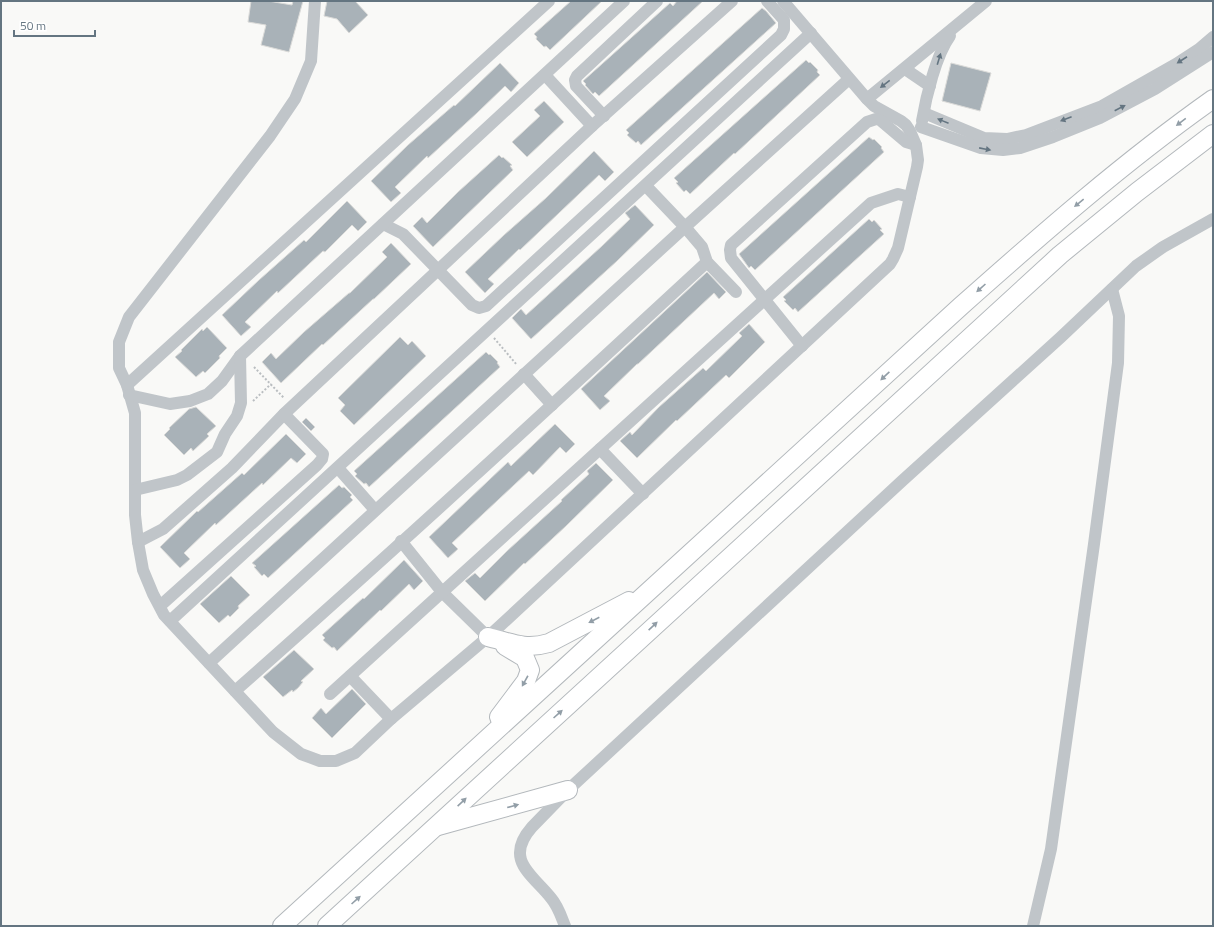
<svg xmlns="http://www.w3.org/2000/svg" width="1214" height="927" font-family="'Titillium Web',sans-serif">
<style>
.building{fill:#a9b2b8;stroke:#dbdbd9}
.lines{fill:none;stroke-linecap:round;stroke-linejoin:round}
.highway-casing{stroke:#b3b8bc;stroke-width:20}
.path{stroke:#babec1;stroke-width:2;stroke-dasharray:2 2;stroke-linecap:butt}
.minor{stroke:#c0c5c9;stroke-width:12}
.highway{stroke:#fff;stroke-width:18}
.oneway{fill:#647581}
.oneway2{fill:#929ea7}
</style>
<rect width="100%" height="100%" fill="#f9f9f7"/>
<g class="building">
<path d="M251 1H268L292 5 293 1H303L289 52 261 45 266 25 248 22Z"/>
<path d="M327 1H355L368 15 349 33 337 19 324 16Z"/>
<path d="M571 1H602L550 50 546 46 544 47 536 39 537 37 534 34Z"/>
<path d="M677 1H703L599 96 595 92 593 94 585 85 586 84 583 81 670 3 673 6Z"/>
<path d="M762 8 766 11 776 23 641 145 638 141 636 143 627 135 629 133 626 130Z"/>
<path d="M806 60 809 63 810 62 818 70 817 72 820 75 735 154 734 153 690 194 686 190 684 192 676 183 678 182 674 178Z"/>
<path d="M500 63 519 83 511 92 505 86 477 113 428 158 427 156 395 187 401 193 391 202 371 181 408 145 454 105 455 106Z"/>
<path d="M951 63 991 73 980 111 942 101Z"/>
<path d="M544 101 564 122 527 157 512 142 540 116 534 110Z"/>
<path d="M869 137 873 140 874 139 882 147 881 148 884 152 755 270 751 266 749 268 739 254Z"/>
<path d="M594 151 614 172 605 181 599 175 520 250 519 249 488 279 494 284 485 293 465 272 504 235 546 198Z"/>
<path d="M499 155 502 158 503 157 512 165 510 166 513 170 433 247 413 226 422 217 427 223 458 192Z"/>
<path d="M347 201 367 222 358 231 352 225 325 252 323 251 278 293 277 291 245 322 251 327 241 336 222 315 259 280 304 240 306 242Z"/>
<path d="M635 205 654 225 617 261 531 339 512 318 521 309 526 315 602 246 630 219 625 213Z"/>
<path d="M869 219 872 222 874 220 882 229 880 230 884 234 798 312 795 308 793 310 784 301 786 300 783 297Z"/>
<path d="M391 243 411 264 374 299H373L323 345 322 344 281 383 262 362 271 353 276 359 304 332 349 293H350L387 257 382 252Z"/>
<path d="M707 272 726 292 719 299 714 293 638 364H637L604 396 610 401 600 410 581 389Z"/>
<path d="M749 324 765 342 729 378 726 375 677 421 676 420 637 458 620 441 630 432 632 435 659 407 703 368 706 371 742 336 739 333Z"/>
<path d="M207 327 227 348 219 356 220 358 205 373 203 371 196 377 175 357 182 351 181 350 202 329 203 331Z"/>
<path d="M400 337 408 345 412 341 426 356 354 425 340 411 345 405 338 398Z"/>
<path d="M486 352 489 355 490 354 498 362 497 363 500 367 369 487 366 483 364 484 355 476 357 474 354 471Z"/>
<path d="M196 407 216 426 207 434 209 436 193 451 191 448 184 455 164 435 170 429 169 428 189 409Z"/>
<path d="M306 418 315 427 311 431 302 422Z"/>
<path d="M555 424 575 444 566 453 560 447 533 475 529 471 452 543 458 549 448 558 429 537 508 462 511 466 513 464Z"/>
<path d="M286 434 306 454 297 463 291 458 263 485 262 483 216 525 215 523 184 553 190 559 180 568 160 547 197 511 198 512 242 473 244 475Z"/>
<path d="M596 463 613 480 566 526 525 564 524 563 485 601 465 581 475 573 480 578 507 551 562 501 561 500 589 474 587 471Z"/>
<path d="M339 485 342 488 344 487 352 495 350 497 353 500 268 578 264 574 262 576 254 567 256 566 252 563Z"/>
<path d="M404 560 423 581 414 590 409 584 381 611 380 610 337 651 334 647 332 648 323 640 325 638 322 635 363 598 364 599Z"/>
<path d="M231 576 250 595 238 606 239 608 230 617 228 615 219 623 200 604Z"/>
<path d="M294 650 314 669 301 681 303 682 298 688 293 692 292 690 283 697 263 677Z"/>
<path d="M352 689 366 704 332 738 312 718 321 708 326 714Z"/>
</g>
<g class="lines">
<defs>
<g id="highway">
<path d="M488 637C512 643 525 650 549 643L629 601"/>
<path d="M499 717 526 681 530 670 525 658 505 646"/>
<path d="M438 826 568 790"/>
<path d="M282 926 961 306C1042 234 1124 162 1213 99"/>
<path d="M327 926 1060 255 1137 192 1213 134"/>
</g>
</defs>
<use href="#highway" class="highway-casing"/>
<g class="path">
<path d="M494 338 517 365"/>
<path d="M254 367 284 398"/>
<path d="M253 401 271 384"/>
</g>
<g class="minor">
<path d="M315 1 311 61 295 99 270 136 129 317 119 342V368L127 385 135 413V515L138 542 143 570 153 594 164 615 273 732 301 754 320 761H336L355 753 391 719 488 637 890 264 893 259 898 248 917 167 918 160 916 145 910 131 906 125 901 121 874 106 867 99 783 1"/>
<path d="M905 69 930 86"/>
<path d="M545 75 592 126"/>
<path d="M867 99 986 1"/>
<path d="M924 113 984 138 1007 139 1026 135 1102 106 1176 64 1199 49 1213 37"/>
<path d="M604 116 576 86 575 80 577 76 657 1"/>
<path d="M922 121C926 97 936 55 950 36"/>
<path d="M921 127 981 148 1003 150 1020 148 1053 137 1100 118 1155 89 1213 52"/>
<path d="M646 186 685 227 702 247 707 262 736 292"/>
<path d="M383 224 403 234 472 305 479 308 486 306 781 35 784 29V20L767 1"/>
<path d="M802 346 731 258 730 250 731 245 867 122 876 119 880 120 906 142 916 145"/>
<path d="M524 374 552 405"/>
<path d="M127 385 549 1"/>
<path d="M129 395 170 404 190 401 208 394 222 381 240 356 624 1"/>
<path d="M600 449 643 494"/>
<path d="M338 468 375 510"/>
<path d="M135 490 177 480 187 475 217 452 225 434 237 416 241 403 240 356"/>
<path d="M401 541 442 592 488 637"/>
<path d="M138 542 163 529 232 468 284 414 592 126 732 1"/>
<path d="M160 606 317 465 322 459 323 454 284 414"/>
<path d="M170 621 811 33"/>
<path d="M209 663 685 227 849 79"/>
<path d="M350 676 391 719"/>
<path d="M235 691C395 550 551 406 707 262"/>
<path d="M330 694 871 203 898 194 910 197"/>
<path d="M565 926C561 916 558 906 551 898 533 875 503 860 532 827L568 790 902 481 1061 337 1136 266 1163 247 1213 219"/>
<path d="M1033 926 1051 849 1094 544 1118 363 1119 316 1112 289"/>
</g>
<use href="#highway" class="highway"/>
</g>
<defs><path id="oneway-solid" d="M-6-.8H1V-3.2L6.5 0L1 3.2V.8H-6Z"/></defs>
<g class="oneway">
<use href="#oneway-solid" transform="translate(939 59) rotate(-73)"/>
<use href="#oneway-solid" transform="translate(1182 60) rotate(147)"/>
<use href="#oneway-solid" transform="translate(885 84) rotate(142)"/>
<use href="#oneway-solid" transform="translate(1120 108) rotate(-27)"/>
<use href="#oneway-solid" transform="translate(1066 119) rotate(159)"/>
<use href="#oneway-solid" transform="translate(943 121) rotate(-158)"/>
<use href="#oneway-solid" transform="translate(985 149) rotate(11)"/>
</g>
<g class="oneway2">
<use href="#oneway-solid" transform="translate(1181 122) rotate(143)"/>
<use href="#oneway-solid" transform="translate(1079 203) rotate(141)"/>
<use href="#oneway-solid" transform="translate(981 288) rotate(138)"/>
<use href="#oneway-solid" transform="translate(885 376) rotate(137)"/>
<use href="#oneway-solid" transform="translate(594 620) rotate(153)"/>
<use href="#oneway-solid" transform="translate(653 626) rotate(-43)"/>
<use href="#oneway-solid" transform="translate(525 681) rotate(119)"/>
<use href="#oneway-solid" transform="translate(558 714) rotate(-42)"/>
<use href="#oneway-solid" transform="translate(462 802) rotate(-43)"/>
<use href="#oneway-solid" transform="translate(513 806) rotate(-15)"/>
<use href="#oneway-solid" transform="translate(356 900) rotate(-42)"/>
</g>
<rect width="1214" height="927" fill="none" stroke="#647581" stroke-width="4"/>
<path d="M14 30v6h81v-6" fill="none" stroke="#647581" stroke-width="2"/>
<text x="20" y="30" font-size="12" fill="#647581" stroke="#ffffff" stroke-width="3" paint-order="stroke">50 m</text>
</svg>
